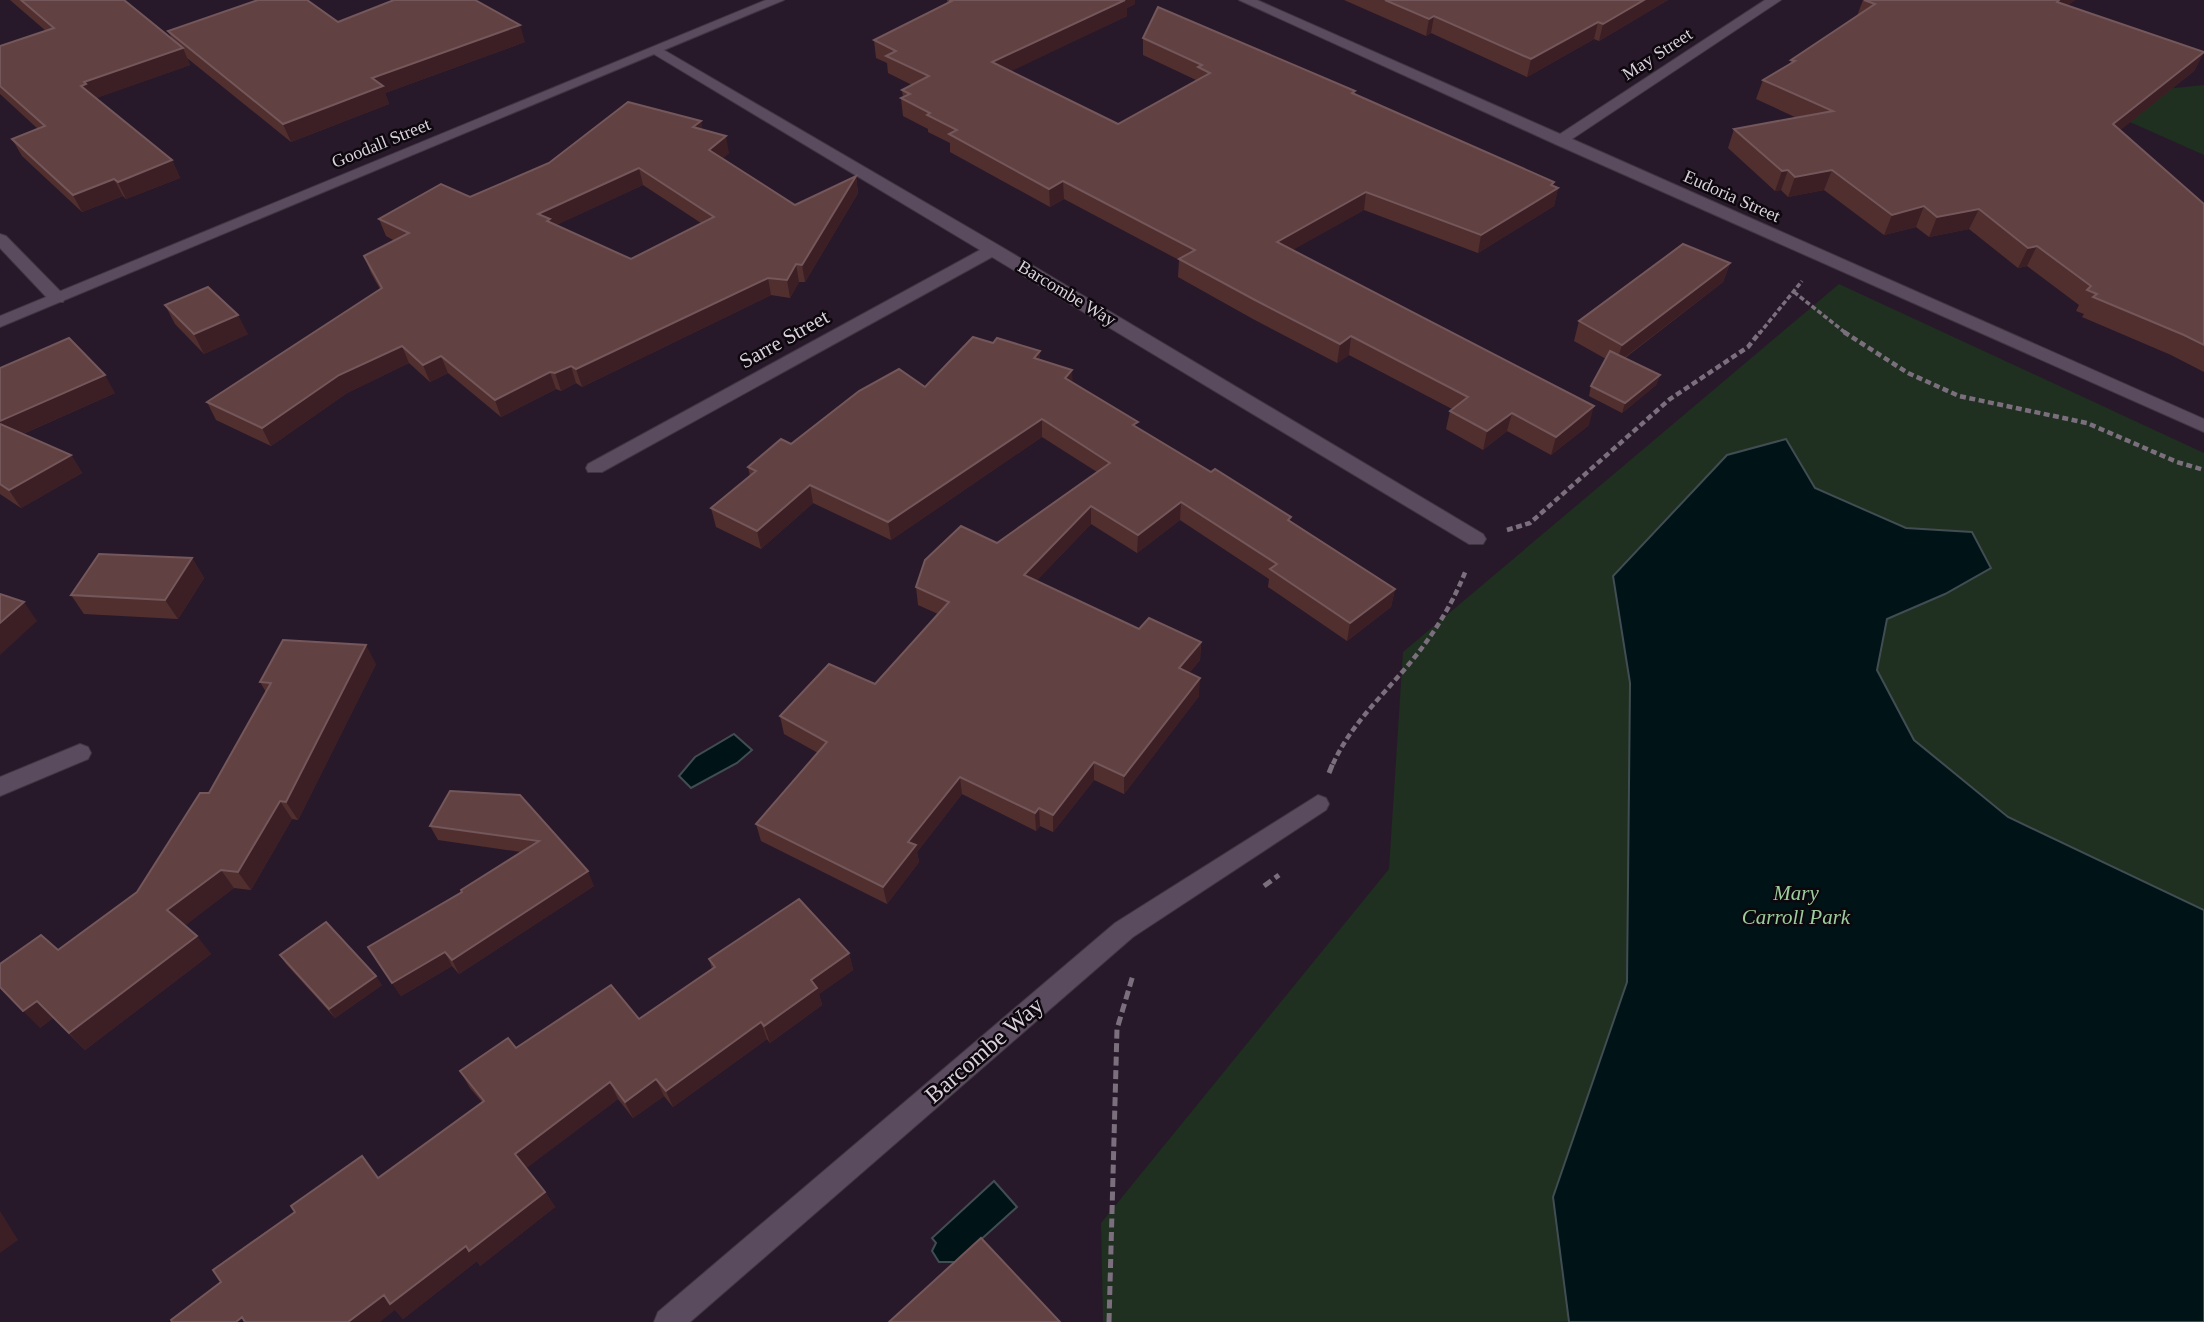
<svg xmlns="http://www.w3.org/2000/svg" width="2204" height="1322" font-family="'Times New Roman',serif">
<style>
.green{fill:#1f2f20}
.water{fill:#001417;stroke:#414d52;stroke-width:2}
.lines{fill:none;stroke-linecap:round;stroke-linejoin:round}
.street-casing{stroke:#403642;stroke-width:2}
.secondary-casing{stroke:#403642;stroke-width:2}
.path-far2{stroke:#7b6f7d;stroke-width:3.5;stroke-dasharray:5 2.5;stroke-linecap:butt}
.path-far1{stroke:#7b6f7d;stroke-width:4.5;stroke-dasharray:6 3.5;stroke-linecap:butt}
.path{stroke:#7b6f7d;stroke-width:5;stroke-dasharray:9 4.5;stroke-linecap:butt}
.street{fill:#5b4b5e;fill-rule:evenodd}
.secondary{fill:#5b4b5e;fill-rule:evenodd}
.wall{fill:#522f2f;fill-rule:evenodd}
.shaded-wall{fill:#3b1f25}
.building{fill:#614142;stroke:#74575a;stroke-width:2;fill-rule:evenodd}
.labels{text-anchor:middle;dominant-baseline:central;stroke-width:5;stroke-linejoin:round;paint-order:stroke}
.far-street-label{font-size:18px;fill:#dad1dc;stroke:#0d070e}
.street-label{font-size:21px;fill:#dad1dc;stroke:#0d070e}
.park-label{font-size:21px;font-style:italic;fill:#9cce9d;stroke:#0d070e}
.near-street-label{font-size:24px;fill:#dad1dc;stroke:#0d070e}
</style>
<rect width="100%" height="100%" fill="#28192a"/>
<g class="green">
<path d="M2204 85V155L2076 98Z"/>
<path d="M1839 284 2204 453V1322H1103L1101 1223 1389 869 1403 652Z"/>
</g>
<g class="water">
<path d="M1786 439 1815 488 1906 528 1972 532 1991 568 1945 594 1887 619 1877 670 1914 740 2008 817 2204 910V1322H1569L1553 1197 1627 982 1630 683 1613 576 1727 455Z"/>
<path d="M734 734 752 750 737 763 691 788 679 776 695 757Z"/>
<path d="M994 1181 1017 1207 956 1262H939L932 1251 936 1243 932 1238Z"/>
</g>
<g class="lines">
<defs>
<g id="street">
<path d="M657 46 1000 246 1483 534 1486 539 1483 544H1469L992 257 602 472H588L586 468 588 464 980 250 652 53 650 50Z"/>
<path d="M0 234 6 236 63 294 65 298 63 302H51L0 248Z"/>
<path d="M80 744 88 747 91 753 88 759 0 796V777Z"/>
<path d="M1318 795 1326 798 1329 804 1326 810 1133 937 690 1322H654L658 1312 1115 923Z"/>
</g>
<g id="secondary">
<path d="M766 0H784L0 327V316Z"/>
<path d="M1239 0H1257L1560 134 1765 0H1781L1572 139 2204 419V432L1555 144Z"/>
</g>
</defs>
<use href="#street" class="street-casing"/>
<use href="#secondary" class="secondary-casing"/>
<g class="path-far2">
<path d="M1794 292 1847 334"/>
<path d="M1759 334 1802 281"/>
</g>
<g class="path-far1">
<path d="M1844 332 1908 373 1959 396 2087 423 2177 462 2204 470"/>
<path d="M1507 530 1530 523 1670 399 1748 347 1760 332"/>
<path d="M1333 764C1349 728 1378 700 1404 670 1430 640 1451 608 1466 570"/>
</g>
<g class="path">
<path d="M1329 773 1333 763"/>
<path d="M1264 886 1279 875"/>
<path d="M1109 1322 1117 1029 1133 975"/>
</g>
<use href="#street" class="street"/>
<use href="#secondary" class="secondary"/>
</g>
<g class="wall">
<path d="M10 0H124L172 39 168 31 338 22 525 42 385 93 389 104 291 142 187 58 190 65 96 98 172 160 180 178 126 199 123 196 82 212 22 156 12 139 38 129 0 94V46L46 31Z"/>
<path d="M947 0H1135V4L1127 8V16L1010 71 1118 124 1196 80 1143 55V38L1354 94 1558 188 1554 206 1478 253 1364 210 1292 250 1589 425 1551 455 1507 431 1483 450 1446 429 1450 411 1452 409 1349 355 1337 363 1253 319 1178 277 1179 260 1064 199 1050 207 950 152V143L928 132V129L903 116 901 98 903 97 902 90 912 85 888 73 887 63 876 58 874 40 947 4Z"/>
<path d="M1344 0H1668L1599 41 1594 39 1527 77 1431 33 1426 36Z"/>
<path d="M1863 0H2075L2067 6 2204 52 2194 71 2120 130 2204 204V372L2171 355 2082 317 2084 314 2076 311 2079 305 2027 266 2018 268 1969 229 1929 237 1916 227 1884 235 1824 190 1788 197 1781 190 1775 191 1728 148 1734 129 1797 118 1756 99 1763 80 1790 65 1791 60 1857 16Z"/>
<path d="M701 121 702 130 729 153 723 158 795 205 856 176 858 193 805 282H799L790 298 771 295 582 387 576 383 561 391 556 389 501 417 448 373 430 382 409 363 347 393 271 446 216 420 207 402 380 289 371 273 364 256 395 241 386 236 379 219 470 197ZM643 185 701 223 631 259 556 225Z"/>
<path d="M1730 263 1723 282 1625 358 1660 375 1656 385 1622 413 1589 396 1591 386 1606 359 1574 341 1579 321Z"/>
<path d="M165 305 248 334 204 354 175 324Z"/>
<path d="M993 343 1040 351V360L1138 428 1291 521 1395 589 1391 607 1347 641 1268 587 1269 579 1180 520 1137 553 1091 524 1036 581 1139 629 1201 642 1200 660 1189 673 1199 696 1124 794 1094 780 1053 832 1040 826 1036 831 962 794 917 852 919 862 887 904 761 841 756 824 818 753 784 734 780 716 875 684 938 614 918 605 916 587 997 543 1097 472 1042 437 891 540 813 503 761 549 716 527 711 508 750 476 748 467 791 444 925 387Z"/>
<path d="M0 368 115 393 23 434 71 455 82 473 21 508 0 494Z"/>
<path d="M192 558 204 578 178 619 84 614 71 595Z"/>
<path d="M376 664 298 820 292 819 251 890 234 888 185 925 211 954 85 1050 53 1018 40 1028 58 950 137 892 209 793 266 692 260 682Z"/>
<path d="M520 795 594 886 459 974 452 966 401 996 368 947 462 892 521 852 438 840 430 826Z"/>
<path d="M849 953 853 970 819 994 822 1005 770 1043 767 1039 673 1107 664 1096 633 1118 618 1099 526 1168 545 1192 555 1207 480 1266 477 1261 403 1319 395 1310 379 1178 482 1102 470 1088 460 1071 516 1048 639 1019 712 969 709 959Z"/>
<path d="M280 955 382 985 335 1018 286 964Z"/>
</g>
<g class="shaded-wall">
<path d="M1118 0H1135V4L1127 8V16L993 80 992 62Z"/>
<path d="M1644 0H1668L1599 41 1603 24Z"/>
<path d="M2059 0H2075L2048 21 2057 2Z"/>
<path d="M1434 16 1431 33 1426 36 1429 19Z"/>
<path d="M1598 22 1594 39 1527 77 1531 59Z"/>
<path d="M520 25 525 42 385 93 389 104 291 142 283 124 372 78Z"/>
<path d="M183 48 190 65 94 99 81 86 84 82Z"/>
<path d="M2204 52 2194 71 2103 144 2113 124Z"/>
<path d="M701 121 704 138 693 127Z"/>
<path d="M726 136 729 153 713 167 709 150Z"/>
<path d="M172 160 180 178 126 199 118 182Z"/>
<path d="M639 168 643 185 552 227 538 214Z"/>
<path d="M1788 170 1781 190 1775 191 1782 171Z"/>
<path d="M1832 170 1824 190 1788 197 1795 177Z"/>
<path d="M856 176 858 193 805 282 802 265Z"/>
<path d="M114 179 123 196 82 212 73 195Z"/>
<path d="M1063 181 1064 199 1050 207 1049 189Z"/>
<path d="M1554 182 1552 192 1558 188 1554 206 1478 253 1481 235Z"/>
<path d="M1366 192 1364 210 1275 260 1277 242Z"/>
<path d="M1924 206 1916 227 1884 235 1892 215Z"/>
<path d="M1979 209 1969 229 1929 237 1937 217Z"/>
<path d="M2037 246 2027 266 2018 268 2028 248Z"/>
<path d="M1730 263 1723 282 1616 364 1622 345Z"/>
<path d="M796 264 799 282 790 298 787 280Z"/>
<path d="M768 278 771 295 582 387 576 369Z"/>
<path d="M238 315 248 334 204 354 194 334Z"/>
<path d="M1351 336 1349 355 1337 363 1340 344Z"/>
<path d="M402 346 409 363 347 393 271 446 262 428 339 375Z"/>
<path d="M1040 351V369L1034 358Z"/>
<path d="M441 356 448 373 430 382 423 365Z"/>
<path d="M571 366 576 383 561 391 555 373Z"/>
<path d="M1072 370 1073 388 1065 378Z"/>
<path d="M550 372 556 389 501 417 495 400Z"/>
<path d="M105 375 115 393 9 440 0 427V421Z"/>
<path d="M1660 375 1656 385 1622 413 1625 403Z"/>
<path d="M1594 406 1589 425 1551 455 1556 437Z"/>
<path d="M1512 413 1507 431 1483 450 1487 431Z"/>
<path d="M1042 419V437L891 540 888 522Z"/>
<path d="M71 455 82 473 21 508 9 490Z"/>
<path d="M810 485 813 503 761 549 757 531Z"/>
<path d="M1181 502 1180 520 1137 553 1138 535Z"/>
<path d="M1091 506V524L1025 593 1024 575Z"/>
<path d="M192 558 204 578 178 619 165 600Z"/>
<path d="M1395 589 1391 607 1347 641 1350 623Z"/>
<path d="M24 602 37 621 0 655V623Z"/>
<path d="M1201 642 1200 660 1178 686 1179 668Z"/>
<path d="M366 645 376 664 298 820 286 802Z"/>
<path d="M1200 678 1199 696 1124 794V776Z"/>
<path d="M1094 762V780L1053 832V815Z"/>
<path d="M960 777 962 794 917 852 919 862 887 904 883 887 908 842Z"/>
<path d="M280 801 292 819 251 890 238 872Z"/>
<path d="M1039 808 1040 826 1036 831 1035 813Z"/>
<path d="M221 870 234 888 182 928 167 910Z"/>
<path d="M588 871 594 886 459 974 452 960Z"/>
<path d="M197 936 211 954 85 1050 69 1033Z"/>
<path d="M445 952 452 966 401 996 392 983Z"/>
<path d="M849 953 853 970 819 994 822 1005 770 1043 764 1026 811 980Z"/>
<path d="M376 976 382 985 335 1018 329 1009Z"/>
<path d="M37 1001 53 1018 40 1028 23 1011Z"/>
<path d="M761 1022 767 1039 673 1107 666 1091Z"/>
<path d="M656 1079 664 1096 633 1118 625 1102Z"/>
<path d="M610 1082 618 1099 524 1170 515 1154Z"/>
<path d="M545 1192 555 1207 480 1266 477 1261 403 1319 395 1310 380 1322H348L384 1295 466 1246Z"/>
<path d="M0 1211 18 1240 0 1253Z"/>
</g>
<g class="building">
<path d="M21 0H124L183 48 84 82 86 84 81 86 172 160 118 182 114 179 73 195 12 139 45 126 0 86V46L54 28Z"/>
<path d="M258 0H307L338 22 394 0H475L520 25 372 78 383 86 283 124 168 31Z"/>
<path d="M949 0H1125L992 62 1118 124 1210 73 1198 67 1202 65 1143 38 1158 7 1355 91 1352 93 1554 182 1551 185 1558 188 1481 235 1366 192 1277 242 1594 406 1556 437 1512 413 1487 431 1450 411 1468 397 1351 336 1340 344 1255 300 1179 259 1195 250 1063 181 1049 189 949 134 957 130 927 115 930 113 901 98 910 94 902 90 929 76 886 56 896 51 874 40 952 1Z"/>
<path d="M1385 0H1644L1603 24 1598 22 1531 59 1434 16 1429 19Z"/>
<path d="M1864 0H2059L2057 2 2204 52 2113 124 2204 204V345L2184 335 2093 297 2097 294 2087 290 2091 286 2037 246 2028 248 1979 209 1937 217 1924 206 1892 215 1832 170 1795 177 1788 170 1782 171 1734 129 1833 111 1763 80 1795 61 1791 60 1875 4Z"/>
<path d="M628 102 701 121 693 127 726 136 709 150 795 205 856 176 802 265 796 264 787 280 768 278 576 369 571 366 555 373 550 372 495 400 441 356 423 365 402 346 339 375 262 428 207 402 382 288 364 256 409 233 379 219 441 184 470 197 549 163ZM639 168 714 217 631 259 547 221 550 219 538 214Z"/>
<path d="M1683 244 1730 263 1622 345 1579 321Z"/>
<path d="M208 287 238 315 194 334 165 305Z"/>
<path d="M973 337 993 343 997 338 1040 351 1034 358 1072 370 1065 378 1138 422 1133 425 1211 472 1215 469 1291 517 1288 520 1395 589 1350 623 1270 569 1277 564 1181 502 1138 535 1091 506 1024 575 1139 629 1149 618 1201 642 1179 668 1200 678 1124 776 1094 762 1053 815 1039 808 1035 813 960 777 908 842 916 845 883 887 756 824 827 742 780 716 829 664 875 684 949 602 916 587 925 560 961 526 997 543 1110 463 1042 419 888 522 810 485 757 531 711 508 756 471 748 467 781 439 791 444 859 391 899 369 925 387Z"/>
<path d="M69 338 105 375 0 421V368Z"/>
<path d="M1610 351 1660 375 1625 403 1591 386Z"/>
<path d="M0 424 71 455 9 490 0 484Z"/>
<path d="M99 554 192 558 165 600 71 595Z"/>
<path d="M0 594 24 602 0 623Z"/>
<path d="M283 640 366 645 286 802 280 801 238 872 221 870 167 910 197 936 69 1033 37 1001 23 1011 0 987V964L41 935 58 950 137 892 200 793H209L271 683 260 682Z"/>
<path d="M450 791 520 795 588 871 452 960 445 952 392 983 368 947 462 892 461 890 539 841 430 826Z"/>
<path d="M799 899 849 953 811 980 817 988 764 1026 761 1022 666 1091 656 1079 625 1102 610 1082 515 1154 545 1192 469 1251 466 1246 390 1304 384 1295 348 1322H245L242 1317 236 1322H172L171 1320 221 1282 213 1270 295 1212 291 1206 362 1156 378 1178 484 1101 460 1071 508 1038 516 1048 611 985 639 1019 715 967 709 959Z"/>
<path d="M326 922 376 976 329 1009 280 955Z"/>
<path d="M981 1238 1060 1322H889Z"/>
</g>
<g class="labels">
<g class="far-street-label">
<text transform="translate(1657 54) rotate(-33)">May Street</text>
<text transform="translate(381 143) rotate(-22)">Goodall Street</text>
<text transform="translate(1732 196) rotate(24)">Eudoria Street</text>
<text transform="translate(1067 293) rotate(31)">Barcombe Way</text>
</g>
<g class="street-label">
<text transform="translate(784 339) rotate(-29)">Sarre Street</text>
</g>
<g class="park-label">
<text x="1796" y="893">Mary<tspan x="1796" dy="24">Carroll Park</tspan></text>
</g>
<g class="near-street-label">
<text transform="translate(984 1050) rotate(-41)">Barcombe Way</text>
</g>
</g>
</svg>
